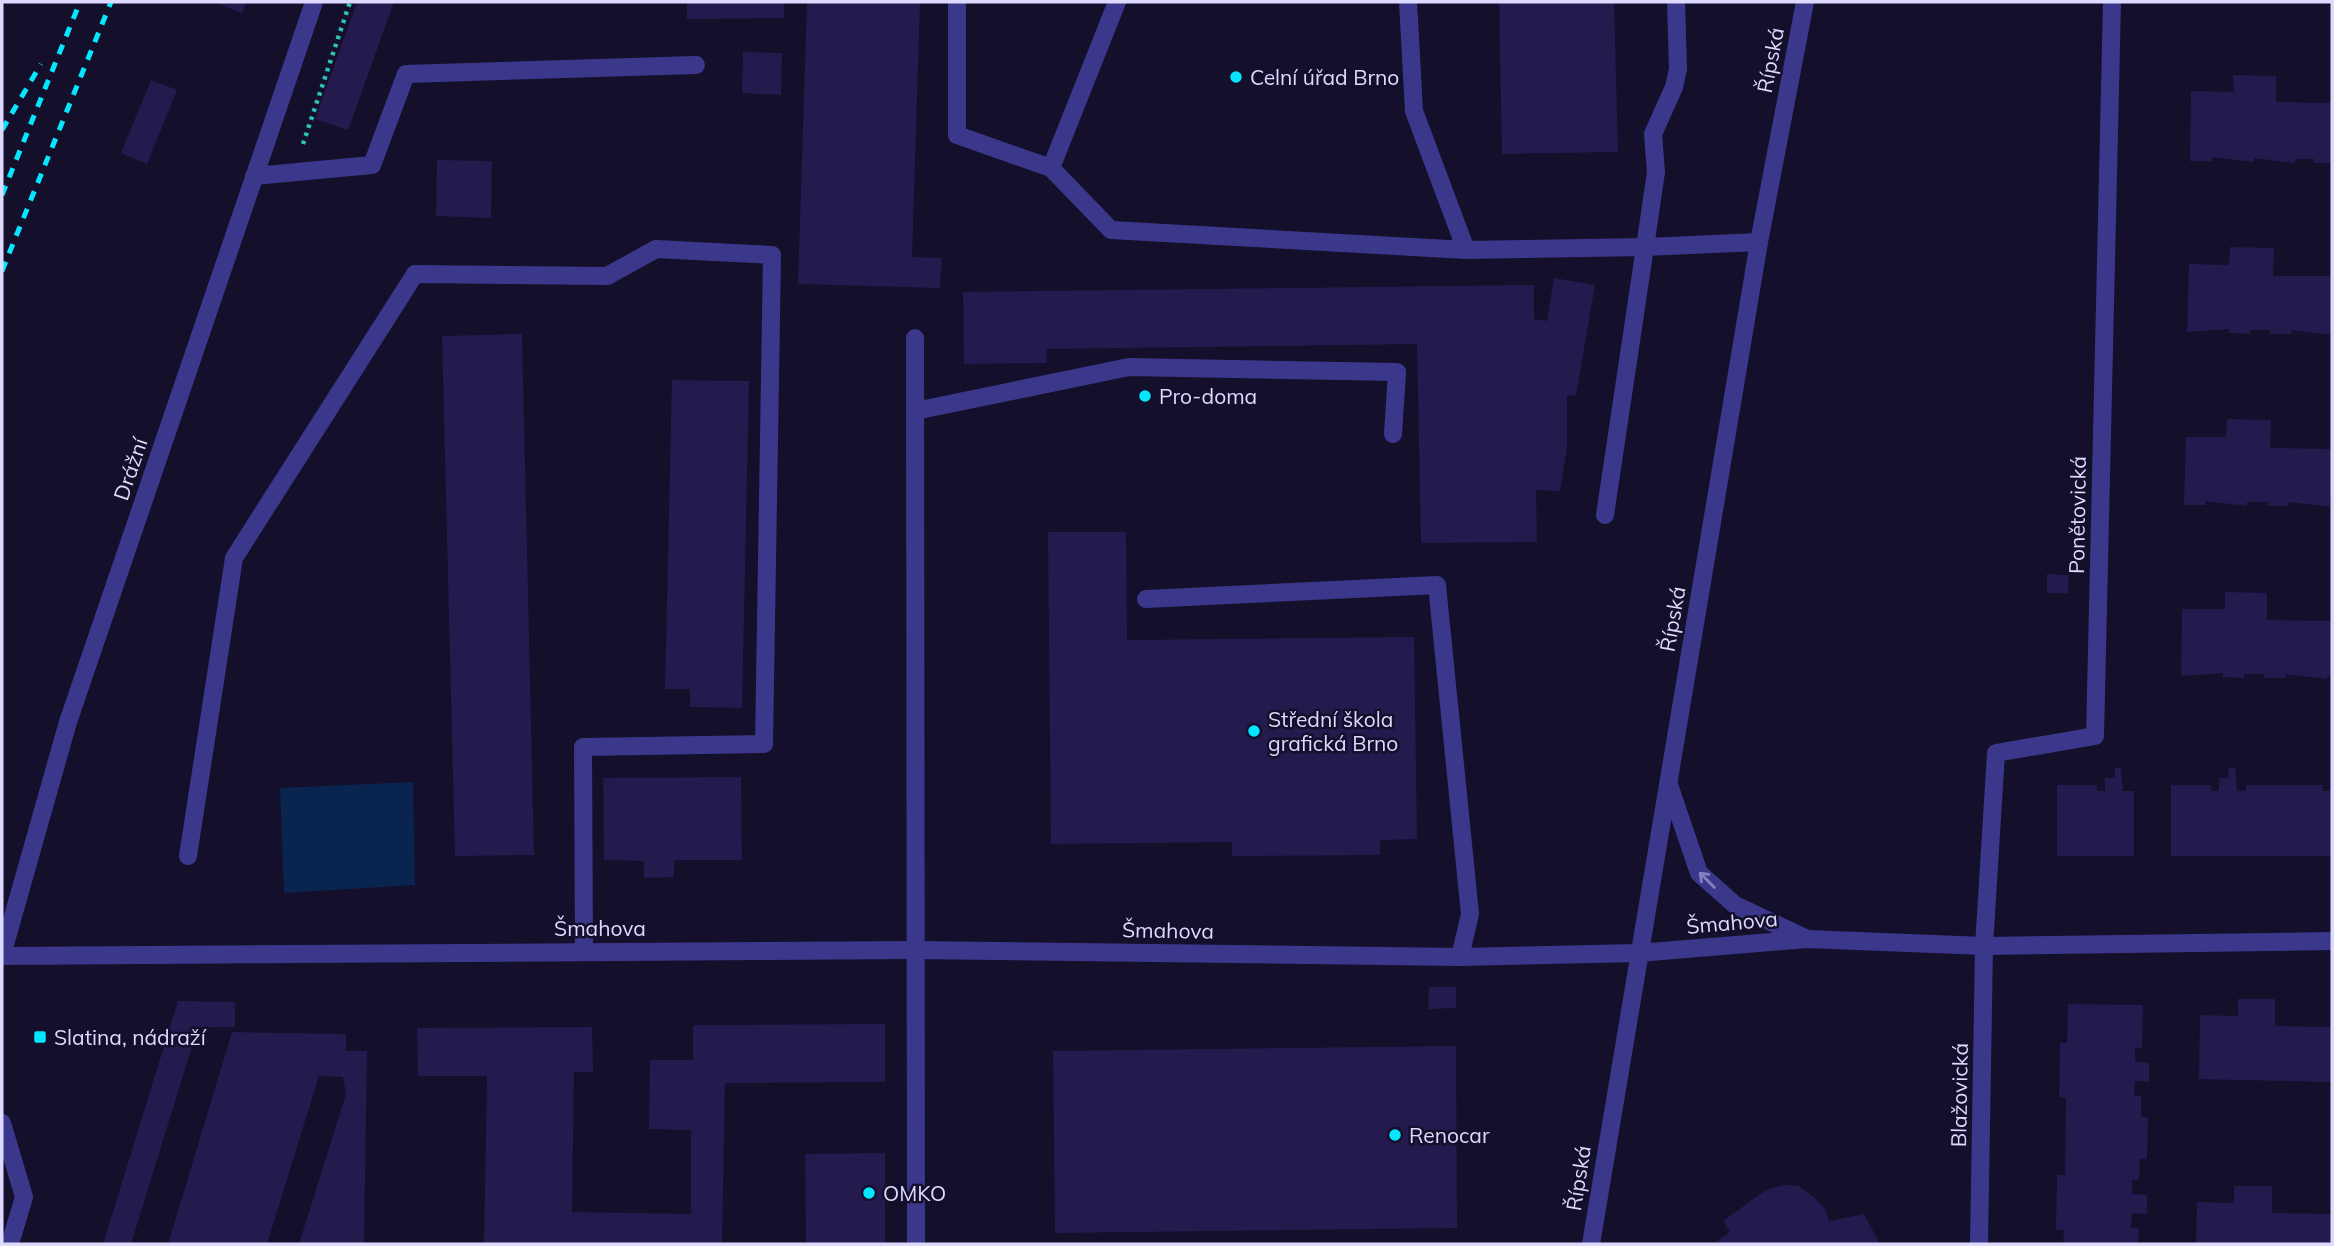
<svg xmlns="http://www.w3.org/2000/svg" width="2334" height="1246" font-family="Mulish,sans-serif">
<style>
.water{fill:#0a2450}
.building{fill:#251a4d}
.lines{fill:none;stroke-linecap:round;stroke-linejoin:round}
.path{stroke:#2ac3b9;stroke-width:4.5;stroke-dasharray:3.5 5;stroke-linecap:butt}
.service{stroke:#3b388c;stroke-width:18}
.minor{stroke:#3b388c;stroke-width:18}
.tertiary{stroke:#3b388c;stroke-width:18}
.rail{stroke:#06e6ff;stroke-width:5;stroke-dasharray:10 9;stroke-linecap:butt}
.oneway{stroke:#8481c0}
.poi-dot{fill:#06e6ff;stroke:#140f2b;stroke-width:2.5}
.labels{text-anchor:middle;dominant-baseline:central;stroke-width:5;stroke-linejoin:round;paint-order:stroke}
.street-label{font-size:21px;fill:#dedaff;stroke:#140f2b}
.poi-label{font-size:21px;fill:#dedaff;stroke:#140f2b;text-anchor:start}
</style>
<rect width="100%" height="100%" fill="#140f2b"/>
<path class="water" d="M413 782 415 885 284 893 280 788Z"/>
<g class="building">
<path d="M213 2H246L242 13Z"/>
<path d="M357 2H394L348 130 315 119Z"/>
<path d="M687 2H784V18L687 19Z"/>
<path d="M807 2H920L912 257 942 258 940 288 798 284Z"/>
<path d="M1499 2H1614L1618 152 1502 154Z"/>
<path d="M743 52 782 53 781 95 742 93Z"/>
<path d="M2233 75 2276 76V102L2332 103V163H2314V159H2295V163L2254 158V162L2212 157V161H2190L2191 91 2234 92Z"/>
<path d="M151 80 177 90 147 164 121 153Z"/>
<path d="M437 160 492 161 491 218 436 216Z"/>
<path d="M2230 247 2274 248 2273 276H2332V335L2292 330 2291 334H2270V330H2250V334L2229 333V329L2187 332 2189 264 2229 265Z"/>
<path d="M1554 278 1595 285 1576 396 1567 395V447L1560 491 1536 490 1537 542 1421 543 1417 344 1046 349 1047 363 964 364 963 292 1534 285V319L1547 321Z"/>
<path d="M522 334 534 855 455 856 442 336Z"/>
<path d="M672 380 749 381 742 708 690 707V689H665Z"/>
<path d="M2227 419 2271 420 2270 448 2332 449 2330 507 2289 502 2288 506H2267L2268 502H2247V506L2205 501 2206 505H2184L2186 437H2226Z"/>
<path d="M1048 532H1126L1127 640 1414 637 1417 839 1380 840V855L1232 856V842L1051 844Z"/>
<path d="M2047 574 2069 575 2068 593H2047Z"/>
<path d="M2225 592 2267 593V620L2332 621V676H2327V679L2286 674 2285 678H2264V674H2244V678L2223 677V673L2181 676 2182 609H2225Z"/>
<path d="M2115 768H2121L2123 791H2134V856H2057V785H2097V791H2105V778H2115Z"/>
<path d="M2229 768H2235L2237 791H2246V785H2323L2322 791H2332V856H2171V785H2211V791H2219V778H2228Z"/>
<path d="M741 777 742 860H674V877L644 878V861L604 860 603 778Z"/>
<path d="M1429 987H1456V1008L1428 1009Z"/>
<path d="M2238 999H2275V1026L2332 1027V1082L2199 1079 2200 1015 2238 1016Z"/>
<path d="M178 1001 235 1002V1027H198L131 1244H103Z"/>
<path d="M2068 1004 2143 1005 2142 1048H2135V1062L2149 1063V1082L2135 1081 2134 1096H2141V1117H2148L2147 1159H2140L2139 1180H2132V1194L2147 1195V1214L2132 1213 2131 1228H2139L2138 1244H2063L2064 1230H2056L2057 1175H2065L2066 1098 2059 1097 2060 1043H2067Z"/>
<path d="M885 1024V1082L725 1083 722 1244H484L487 1076H418L417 1028 592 1027 593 1072H574L572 1212 691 1214V1130L649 1129 650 1060H693V1026L699 1025Z"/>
<path d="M232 1032 346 1034V1051H367L364 1244H299L346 1094 343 1077 319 1076 267 1244H168Z"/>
<path d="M1456 1046 1457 1228 1055 1233 1053 1051Z"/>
<path d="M885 1153V1244H806L805 1154Z"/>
<path d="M1784 1185 1799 1186 1814 1197 1825 1209 1829 1221 1864 1214 1880 1244H1713L1730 1232 1723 1221 1766 1190Z"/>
<path d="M2234 1186H2272V1213L2332 1214V1244H2196L2197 1202 2234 1203Z"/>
</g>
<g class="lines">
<path class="path" d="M303 144 350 2"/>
<g class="service">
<path d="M957 2V135L1051 168"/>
<path d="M1117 2 1051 168 1111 230 1466 250 1645 247 1605 515"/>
<path d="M1408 2 1414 111 1466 250"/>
<path d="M1676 2 1678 69 1674 87 1653 134 1656 172 1645 247 1759 242"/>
<path d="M254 176 372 165 406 74 696 65"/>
<path d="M915 338 916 1244"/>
<path d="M915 411 1129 367 1397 372 1393 434"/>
<path d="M1146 599 1437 585 1470 914 1460 957"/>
<path d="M188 856 234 558 415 274 607 276 656 249 772 255 764 744 583 747 584 951"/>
</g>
<g class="minor">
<path d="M2 955 68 722 314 2"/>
<path d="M2 956 914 950 1460 957 1638 953 1807 939 1984 946 2332 941"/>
<path d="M2 1123 24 1197 10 1244"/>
<path d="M1979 1244 1984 946 1996 753 2095 736 2112 2"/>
</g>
<g class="tertiary">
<path d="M1669 785 1699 873 1735 905 1807 939"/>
<path d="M1591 1244 1759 242 1805 2"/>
</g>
<g class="rail">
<path d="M2 130 41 64"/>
<path d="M2 195 80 2"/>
<path d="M2 271 111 2"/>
</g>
</g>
<defs><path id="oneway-shaft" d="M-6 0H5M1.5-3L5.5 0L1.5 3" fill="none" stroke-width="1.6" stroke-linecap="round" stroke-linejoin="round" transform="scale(1.75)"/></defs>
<use class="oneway" href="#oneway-shaft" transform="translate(1707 880) rotate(-135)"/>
<g class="poi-dot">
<circle cx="1236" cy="77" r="7"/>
<circle cx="1145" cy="396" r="7"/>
<circle cx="1254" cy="731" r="7"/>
<rect x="33" y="1030" width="14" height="14" rx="3.5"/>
<circle cx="1395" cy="1135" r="7"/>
<circle cx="869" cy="1193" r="7"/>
</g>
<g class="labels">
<g class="street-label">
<text transform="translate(1770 60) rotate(-79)">Řípská</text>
<text transform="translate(130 469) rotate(-71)">Drážní</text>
<text transform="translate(2077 515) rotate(-89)">Ponětovická</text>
<text transform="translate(1672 619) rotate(-80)">Řípská</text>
<text transform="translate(1732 922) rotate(-5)">Šmahova</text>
<text x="600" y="928">Šmahova</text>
<text transform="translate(1168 930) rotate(1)">Šmahova</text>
<text transform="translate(1959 1095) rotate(-89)">Blažovická</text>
<text transform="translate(1578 1178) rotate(-81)">Řípská</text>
</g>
<g class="poi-label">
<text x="1250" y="77">Celní úřad Brno</text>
<text x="1159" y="396">Pro-doma</text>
<text x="1268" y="719">Střední škola<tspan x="1268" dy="24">grafická Brno</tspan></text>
<text x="54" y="1037">Slatina, nádraží</text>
<text x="1409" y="1135">Renocar</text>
<text x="883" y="1193">OMKO</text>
</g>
</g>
<rect width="2334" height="1246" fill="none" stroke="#dedaff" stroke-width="7"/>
</svg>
